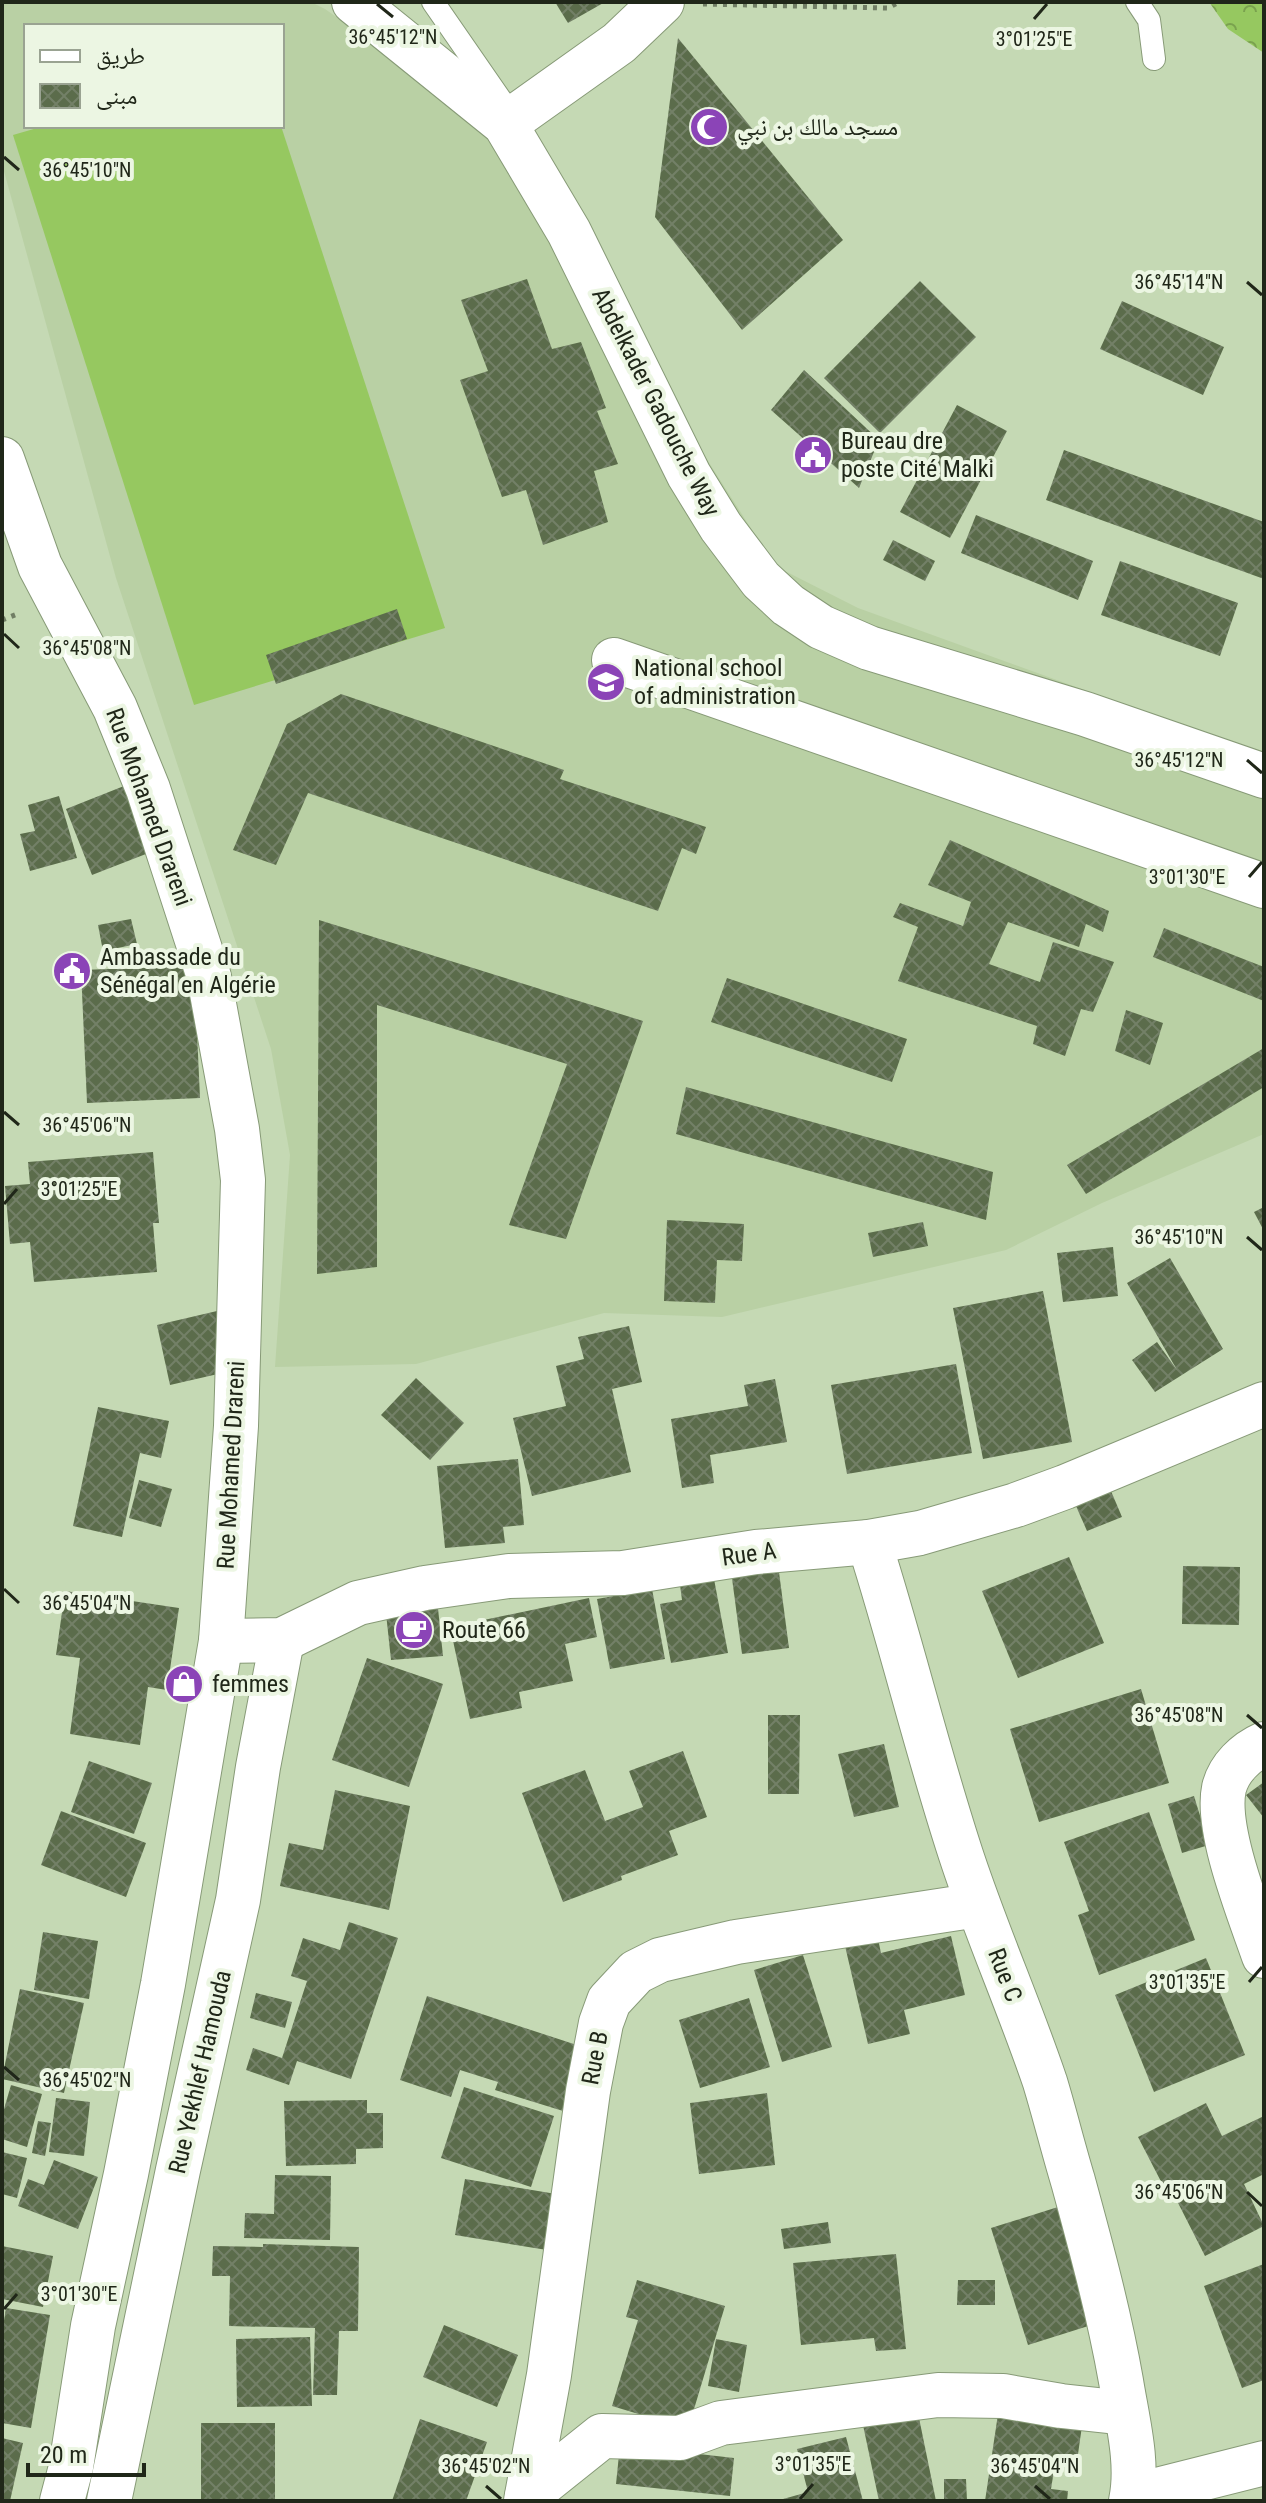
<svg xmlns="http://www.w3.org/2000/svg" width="1266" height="2503" font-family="'Roboto Condensed','Noto Naskh Arabic',sans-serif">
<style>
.built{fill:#b9d0a4;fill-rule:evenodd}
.park{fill:url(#park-crowns)}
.pitch{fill:#96c860}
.building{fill:url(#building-cross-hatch)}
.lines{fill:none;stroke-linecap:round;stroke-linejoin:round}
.service-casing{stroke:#879a77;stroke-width:24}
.minor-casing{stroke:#879a77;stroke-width:46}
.tertiary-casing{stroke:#879a77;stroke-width:46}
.path{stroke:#717e65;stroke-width:5;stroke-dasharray:4 6;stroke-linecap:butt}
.service{stroke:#fff;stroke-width:22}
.minor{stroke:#fff;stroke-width:44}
.tertiary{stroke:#fff;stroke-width:44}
.ticks{fill:none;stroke:#202719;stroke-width:3}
.labels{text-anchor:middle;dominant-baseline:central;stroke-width:8;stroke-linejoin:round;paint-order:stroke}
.poi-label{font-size:24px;fill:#202719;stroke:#ecf6e3;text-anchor:start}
.street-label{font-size:24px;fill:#202719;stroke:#ecf6e3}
.ticks-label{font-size:20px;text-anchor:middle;fill:#202719;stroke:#ecf6e3;stroke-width:8;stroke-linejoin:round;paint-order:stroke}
</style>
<defs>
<pattern id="park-crowns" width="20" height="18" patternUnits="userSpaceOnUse" patternTransform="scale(2)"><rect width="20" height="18" fill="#96c860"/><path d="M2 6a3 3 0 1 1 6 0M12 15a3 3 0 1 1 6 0" fill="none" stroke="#7aa24e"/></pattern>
<pattern id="building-cross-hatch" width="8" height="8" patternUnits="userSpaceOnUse" patternTransform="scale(2)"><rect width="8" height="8" fill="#5b6c4b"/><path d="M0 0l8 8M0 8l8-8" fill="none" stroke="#738067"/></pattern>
</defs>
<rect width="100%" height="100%" fill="#c5d9b4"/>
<path class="built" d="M2 2H311L325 9 496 129 775 566 858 608 1264 755V1134L1102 1203 1006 1250 722 1317 604 1313 416 1364 275 1367 290 1155 271 1049 116 578 2 164ZM26 26H282V126H26Z"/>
<path class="park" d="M1209 2H1264V53L1228 29Z"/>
<path class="pitch" d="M44 126H281L445 628 194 705 13 135Z"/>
<g class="building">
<path d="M555 2H605L568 23Z"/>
<path d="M678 38 843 240 742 330 655 217Z"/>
<path d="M527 279 552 349 581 342 606 408 597 411 618 464 594 471 608 522 543 545 526 490 502 497 460 380 488 371 461 300Z"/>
<path d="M920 281 976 337 880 433 824 378Z"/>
<path d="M1122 301 1224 347 1203 395 1100 349Z"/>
<path d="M804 370 879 440 859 488 771 410Z"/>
<path d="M957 405 1007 431 950 538 900 512Z"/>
<path d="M1064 450 1264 522V579L1046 500Z"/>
<path d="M976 515 1093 561 1078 600 961 553Z"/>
<path d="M893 540 935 561 925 581 883 560Z"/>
<path d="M1120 561 1238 603 1220 656 1101 615Z"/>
<path d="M397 609 407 639 276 684 266 655Z"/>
<path d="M341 694 564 770 560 779 706 827 696 854 682 848 658 911 308 793 276 865 233 850 287 724Z"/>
<path d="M124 786 151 852 92 875 66 809Z"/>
<path d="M59 796 77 858 30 871 20 834 35 831 28 805Z"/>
<path d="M950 840 1109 911 1103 932 1086 924 1079 947 1008 922 989 964 1040 982 1053 942 1114 962 1093 1012 1081 1009 1065 1056 1033 1044 1037 1026 898 981 918 927 893 917 900 903 963 926 971 902 928 885Z"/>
<path d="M131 919 137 944 103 951 98 925Z"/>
<path d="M319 920 643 1021 566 1239 509 1225 567 1064 377 1005V1267L317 1274Z"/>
<path d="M1164 928 1264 967V1001L1153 957Z"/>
<path d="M194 966 200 1098 87 1103 81 970Z"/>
<path d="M727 978 907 1039 892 1082 711 1022Z"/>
<path d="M1126 1010 1163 1023 1150 1065 1115 1051Z"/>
<path d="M1264 1048V1087L1086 1194 1067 1165Z"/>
<path d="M686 1087 993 1172 986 1220 676 1134Z"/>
<path d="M153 1152 159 1223H153L157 1272 34 1282 30 1242 10 1244 5 1186 30 1184 28 1162Z"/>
<path d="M1264 1207V1231L1254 1212Z"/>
<path d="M667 1220 744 1224 742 1261 717 1260 715 1303 664 1301Z"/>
<path d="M923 1222 928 1246 873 1257 868 1233Z"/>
<path d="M1113 1247 1118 1296 1063 1302 1057 1253Z"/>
<path d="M1170 1258 1223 1349 1155 1392 1132 1360 1157 1342 1177 1370 1127 1283Z"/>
<path d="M1043 1291 1072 1442 983 1459 953 1308Z"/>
<path d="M217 1311 231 1371 170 1385 157 1325Z"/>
<path d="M629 1326 642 1382 612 1389 631 1472 532 1496 513 1418 566 1406 556 1366 584 1359 578 1337Z"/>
<path d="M956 1364 972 1453 847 1474 831 1385Z"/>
<path d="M416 1378 464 1423 430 1460 381 1415Z"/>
<path d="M775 1379 787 1442 710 1455 714 1483 682 1488 671 1419 748 1406 744 1385Z"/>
<path d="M98 1407 169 1421 161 1458 140 1453 122 1537 73 1526Z"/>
<path d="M518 1459 524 1525 503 1527 505 1543 445 1548 437 1466Z"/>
<path d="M139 1480 172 1489 161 1527 129 1518Z"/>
<path d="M1111 1491 1122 1517 1087 1531 1076 1506Z"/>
<path d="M777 1557 789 1648 742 1654 730 1563Z"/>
<path d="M1069 1557 1104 1643 1018 1678 982 1591Z"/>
<path d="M1183 1566 1240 1567 1239 1625 1182 1624Z"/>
<path d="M714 1579 728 1653 671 1663 660 1604 682 1600 680 1585Z"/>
<path d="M652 1589 665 1659 610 1669 597 1599Z"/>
<path d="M65 1591 179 1608 167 1690 148 1687 140 1745 70 1734 80 1658 56 1655Z"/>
<path d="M589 1598 597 1637 565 1644 573 1681 519 1692 522 1708 470 1719 450 1627Z"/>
<path d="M437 1599 443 1656 391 1660 385 1604Z"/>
<path d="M367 1658 443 1684 409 1787 332 1760Z"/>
<path d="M1141 1689 1169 1783 1039 1822 1010 1729Z"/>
<path d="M768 1715H800L799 1794H768Z"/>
<path d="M884 1744 899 1807 854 1817 838 1754Z"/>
<path d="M683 1751 707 1817 669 1831 678 1855 621 1876 622 1880 563 1902 522 1793 585 1770 605 1821 643 1807 629 1771Z"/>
<path d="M89 1761 152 1783 134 1834 71 1812Z"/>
<path d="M1264 1782V1818L1246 1795Z"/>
<path d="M335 1790 410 1806 389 1910 280 1886 289 1843 323 1850Z"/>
<path d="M1194 1796 1209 1845 1182 1853 1168 1804Z"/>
<path d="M61 1811 146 1843 126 1897 41 1865Z"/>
<path d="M1149 1812 1195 1940 1099 1975 1078 1915 1089 1911 1064 1842Z"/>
<path d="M349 1922 398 1938 351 2079 297 2061 289 2085 246 2070 253 2048 282 2058 307 1981 291 1976 303 1938 340 1950Z"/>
<path d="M43 1932 98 1941 89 1999 34 1990Z"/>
<path d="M951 1936 965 1995 904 2010 910 2034 868 2044 845 1946 878 1939 881 1953Z"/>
<path d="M803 1955 832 2047 782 2062 754 1970Z"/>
<path d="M1206 1958 1245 2055 1154 2092 1115 1995Z"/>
<path d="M20 1989 84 2003 64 2093 2 2079Z"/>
<path d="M256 1993 292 2002 285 2028 250 2018Z"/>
<path d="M427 1996 583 2047 563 2111 495 2090 498 2082 460 2070 451 2097 400 2080Z"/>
<path d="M749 1998 770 2067 700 2088 679 2020Z"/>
<path d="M11 2085 42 2094 27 2147 2 2139V2116Z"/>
<path d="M464 2087 554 2116 531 2187 441 2158Z"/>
<path d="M767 2093 775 2165 699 2174 690 2103Z"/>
<path d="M56 2098 90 2102 84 2156 49 2152Z"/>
<path d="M367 2100V2113H383V2148L356 2149V2164L286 2166 284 2101Z"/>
<path d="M1206 2103 1222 2136 1264 2116V2174L1244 2184 1264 2226 1205 2256 1174 2195 1169 2197 1138 2137Z"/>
<path d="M38 2121 51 2123 45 2156 32 2153Z"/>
<path d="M2 2152 27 2158 17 2198 2 2194Z"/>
<path d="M54 2160 98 2177 78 2229 18 2206 28 2179 44 2185Z"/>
<path d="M275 2175 331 2176 330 2240 244 2238 245 2213 274 2214Z"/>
<path d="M465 2179 556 2194 547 2250 455 2235Z"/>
<path d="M1058 2207 1101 2322 1028 2345 991 2228Z"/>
<path d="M828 2222 831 2243 784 2249 781 2229Z"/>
<path d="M263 2244 359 2247 358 2331H339L337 2395H313L315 2328 229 2326 230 2276H212L213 2246 263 2247Z"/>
<path d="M2 2246 53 2256 43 2307 2 2299Z"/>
<path d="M896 2254 906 2349 876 2351 874 2338 801 2345 793 2263Z"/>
<path d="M1264 2264V2380L1242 2388 1204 2286Z"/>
<path d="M637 2280 725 2306 688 2429 612 2406 638 2320 626 2317Z"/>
<path d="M958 2280H995V2305H957Z"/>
<path d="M6 2308 50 2315 31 2428 2 2423V2333Z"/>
<path d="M444 2325 518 2355 497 2407 423 2377Z"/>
<path d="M310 2337 312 2406 237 2407 236 2339Z"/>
<path d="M716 2339 747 2345 739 2392 708 2386Z"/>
<path d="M918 2413 936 2501H879L863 2425Z"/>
<path d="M998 2414 1082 2426 1077 2461 1056 2458 1051 2489 1068 2491 1067 2501H985Z"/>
<path d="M420 2419 487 2442 466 2501H392Z"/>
<rect x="201" y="2423" width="74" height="78"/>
<path d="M846 2437 863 2501H776L808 2492 797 2449Z"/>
<path d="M2 2438 23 2443 10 2501H2Z"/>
<path d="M620 2445 734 2458 730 2496 616 2484Z"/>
<path d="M944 2479H966L967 2501H944Z"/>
</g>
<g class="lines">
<defs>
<g id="service">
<path d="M433 2 505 106"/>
<path d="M1137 2 1149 20 1154 59"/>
</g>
<g id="minor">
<path d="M505 124 619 43 662 2"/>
<path d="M614 660 1264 886"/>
<path d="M869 1542C903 1648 928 1756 963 1861 988 1936 1020 2008 1045 2082 1055 2115 1063 2148 1073 2181 1091 2247 1109 2313 1121 2381 1127 2419 1139 2463 1131 2501"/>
<path d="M221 1641 282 1640 358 1603 425 1588 509 1576 623 1573 756 1552 869 1542 920 1533 1016 1505 1065 1487 1264 1404"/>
<path d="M1264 1744C1246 1752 1229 1768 1224 1788 1215 1830 1250 1915 1264 1956"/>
<path d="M527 2496 602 2436 680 2438 721 2423 938 2395 1003 2396 1061 2406 1126 2413"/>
<path d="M1133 2496 1264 2463"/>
<path d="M109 2501 178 2170 238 1900 258 1767 282 1640"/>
<path d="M526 2501 549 2375 588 2091 601 2023 609 2001 636 1972 660 1960 736 1942 978 1905"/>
</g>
<g id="tertiary">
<path d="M354 2 505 124 569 232 689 475 721 527 761 580 788 605 821 627 869 648 1085 714 1264 776"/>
<path d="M2 459 40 566 115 708 148 789 209 977 237 1129 243 1180 236 1426 221 1641 163 1984 126 2174 93 2326 71 2467 62 2501"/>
</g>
</defs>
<use href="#service" class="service-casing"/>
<use href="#minor" class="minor-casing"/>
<use href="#tertiary" class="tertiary-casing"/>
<g class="path">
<path d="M703 4 888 8 899 2"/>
<path d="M2 620 20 613"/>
</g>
<use href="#service" class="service"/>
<use href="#minor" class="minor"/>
<use href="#tertiary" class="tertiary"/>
</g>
<path class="ticks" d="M377 4 393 17M1034 19 1047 4M4 157 19 170M1247 282 1262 295M4 634 19 648M1247 760 1262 773M1249 877 1262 862M4 1112 19 1125M4 1204 17 1189M1247 1237 1262 1250M4 1589 19 1603M1247 1715 1262 1728M1249 1982 1262 1967M4 2067 19 2080M1247 2192 1262 2206M4 2309 17 2294M486 2486 501 2499M1035 2486 1050 2499M800 2499 813 2484"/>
<defs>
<symbol id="mosque-disc" viewBox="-11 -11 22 22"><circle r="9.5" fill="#8b44b7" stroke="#ecf6e3"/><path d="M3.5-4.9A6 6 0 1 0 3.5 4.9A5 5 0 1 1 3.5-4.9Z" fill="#fff"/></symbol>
<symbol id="civic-disc" viewBox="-11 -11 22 22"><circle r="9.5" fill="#8b44b7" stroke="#ecf6e3"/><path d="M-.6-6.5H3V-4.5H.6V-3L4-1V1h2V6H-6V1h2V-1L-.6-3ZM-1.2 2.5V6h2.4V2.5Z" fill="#fff"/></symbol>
<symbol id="university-disc" viewBox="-11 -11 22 22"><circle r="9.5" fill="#8b44b7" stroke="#ecf6e3"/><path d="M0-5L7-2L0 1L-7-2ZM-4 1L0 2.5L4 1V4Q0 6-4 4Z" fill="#fff"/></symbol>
<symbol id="cafe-disc" viewBox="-11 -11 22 22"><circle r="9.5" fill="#8b44b7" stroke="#ecf6e3"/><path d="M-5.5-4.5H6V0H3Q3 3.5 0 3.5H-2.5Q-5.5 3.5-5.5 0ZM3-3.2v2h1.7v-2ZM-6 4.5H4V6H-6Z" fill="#fff"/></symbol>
<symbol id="shop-disc" viewBox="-11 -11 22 22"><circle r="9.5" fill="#8b44b7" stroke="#ecf6e3"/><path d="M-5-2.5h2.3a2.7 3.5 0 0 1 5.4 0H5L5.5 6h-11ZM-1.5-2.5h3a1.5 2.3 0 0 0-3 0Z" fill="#fff"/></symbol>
</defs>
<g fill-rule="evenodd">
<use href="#mosque-disc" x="687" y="105" width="44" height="44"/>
<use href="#civic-disc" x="791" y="433" width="44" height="44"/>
<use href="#university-disc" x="584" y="660" width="44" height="44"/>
<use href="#civic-disc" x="50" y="949" width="44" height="44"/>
<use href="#cafe-disc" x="392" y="1608" width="44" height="44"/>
<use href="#shop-disc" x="162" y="1662" width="44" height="44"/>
</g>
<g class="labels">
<g class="poi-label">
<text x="737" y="127">مسجد مالك بن نبي</text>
<text x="841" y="441">Bureau dre<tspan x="841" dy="28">poste Cité Malki</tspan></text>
<text x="634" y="668">National school<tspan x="634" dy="28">of administration</tspan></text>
<text x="100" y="957">Ambassade du<tspan x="100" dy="28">Sénégal en Algérie</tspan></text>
<text x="442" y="1630">Route 66</text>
<text x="212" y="1684">femmes</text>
</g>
<g class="street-label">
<text transform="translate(656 402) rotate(63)">Abdelkader Gadouche Way</text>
<text transform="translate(149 807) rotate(70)">Rue Mohamed Drareni</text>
<text transform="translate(231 1465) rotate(-87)">Rue Mohamed Drareni</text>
<text transform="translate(749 1554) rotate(-8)">Rue A</text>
<text transform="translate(1005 1975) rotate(69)">Rue C</text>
<text transform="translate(595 2058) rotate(-79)">Rue B</text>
<text transform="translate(200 2072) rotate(-77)">Rue Yekhlef Hamouda</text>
</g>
</g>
<g class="ticks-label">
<text x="393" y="44">36°45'12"N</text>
<text x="1034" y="46">3°01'25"E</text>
<text x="87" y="177">36°45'10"N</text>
<text x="1179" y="289">36°45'14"N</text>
<text x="87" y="655">36°45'08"N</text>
<text x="1179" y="767">36°45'12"N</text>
<text x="1187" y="884">3°01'30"E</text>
<text x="87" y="1132">36°45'06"N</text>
<text x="79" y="1196">3°01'25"E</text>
<text x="1179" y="1244">36°45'10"N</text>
<text x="87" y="1610">36°45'04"N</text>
<text x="1179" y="1722">36°45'08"N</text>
<text x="1187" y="1989">3°01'35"E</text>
<text x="87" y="2087">36°45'02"N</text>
<text x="1179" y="2199">36°45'06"N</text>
<text x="79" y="2301">3°01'30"E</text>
<text x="813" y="2471">3°01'35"E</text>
<text x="486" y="2473">36°45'02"N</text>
<text x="1035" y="2473">36°45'04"N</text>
</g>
<rect width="1266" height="2503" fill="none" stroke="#202719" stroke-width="8"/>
<rect x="24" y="24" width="260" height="104" fill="#ecf6e3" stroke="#9aa392" stroke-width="2"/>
<rect x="40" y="50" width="40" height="12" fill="#ffffff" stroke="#9aa392" stroke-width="2"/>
<text x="96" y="64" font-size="24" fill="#202719">طريق</text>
<rect x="40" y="84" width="40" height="24" fill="url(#building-cross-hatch)" stroke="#9aa392" stroke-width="2"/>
<text x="96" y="104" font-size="24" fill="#202719">مبنى</text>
<path d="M28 2463v12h116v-12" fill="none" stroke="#202719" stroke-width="4"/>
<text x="40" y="2463" font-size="24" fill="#202719" stroke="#ecf6e3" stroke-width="6" paint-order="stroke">20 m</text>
</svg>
